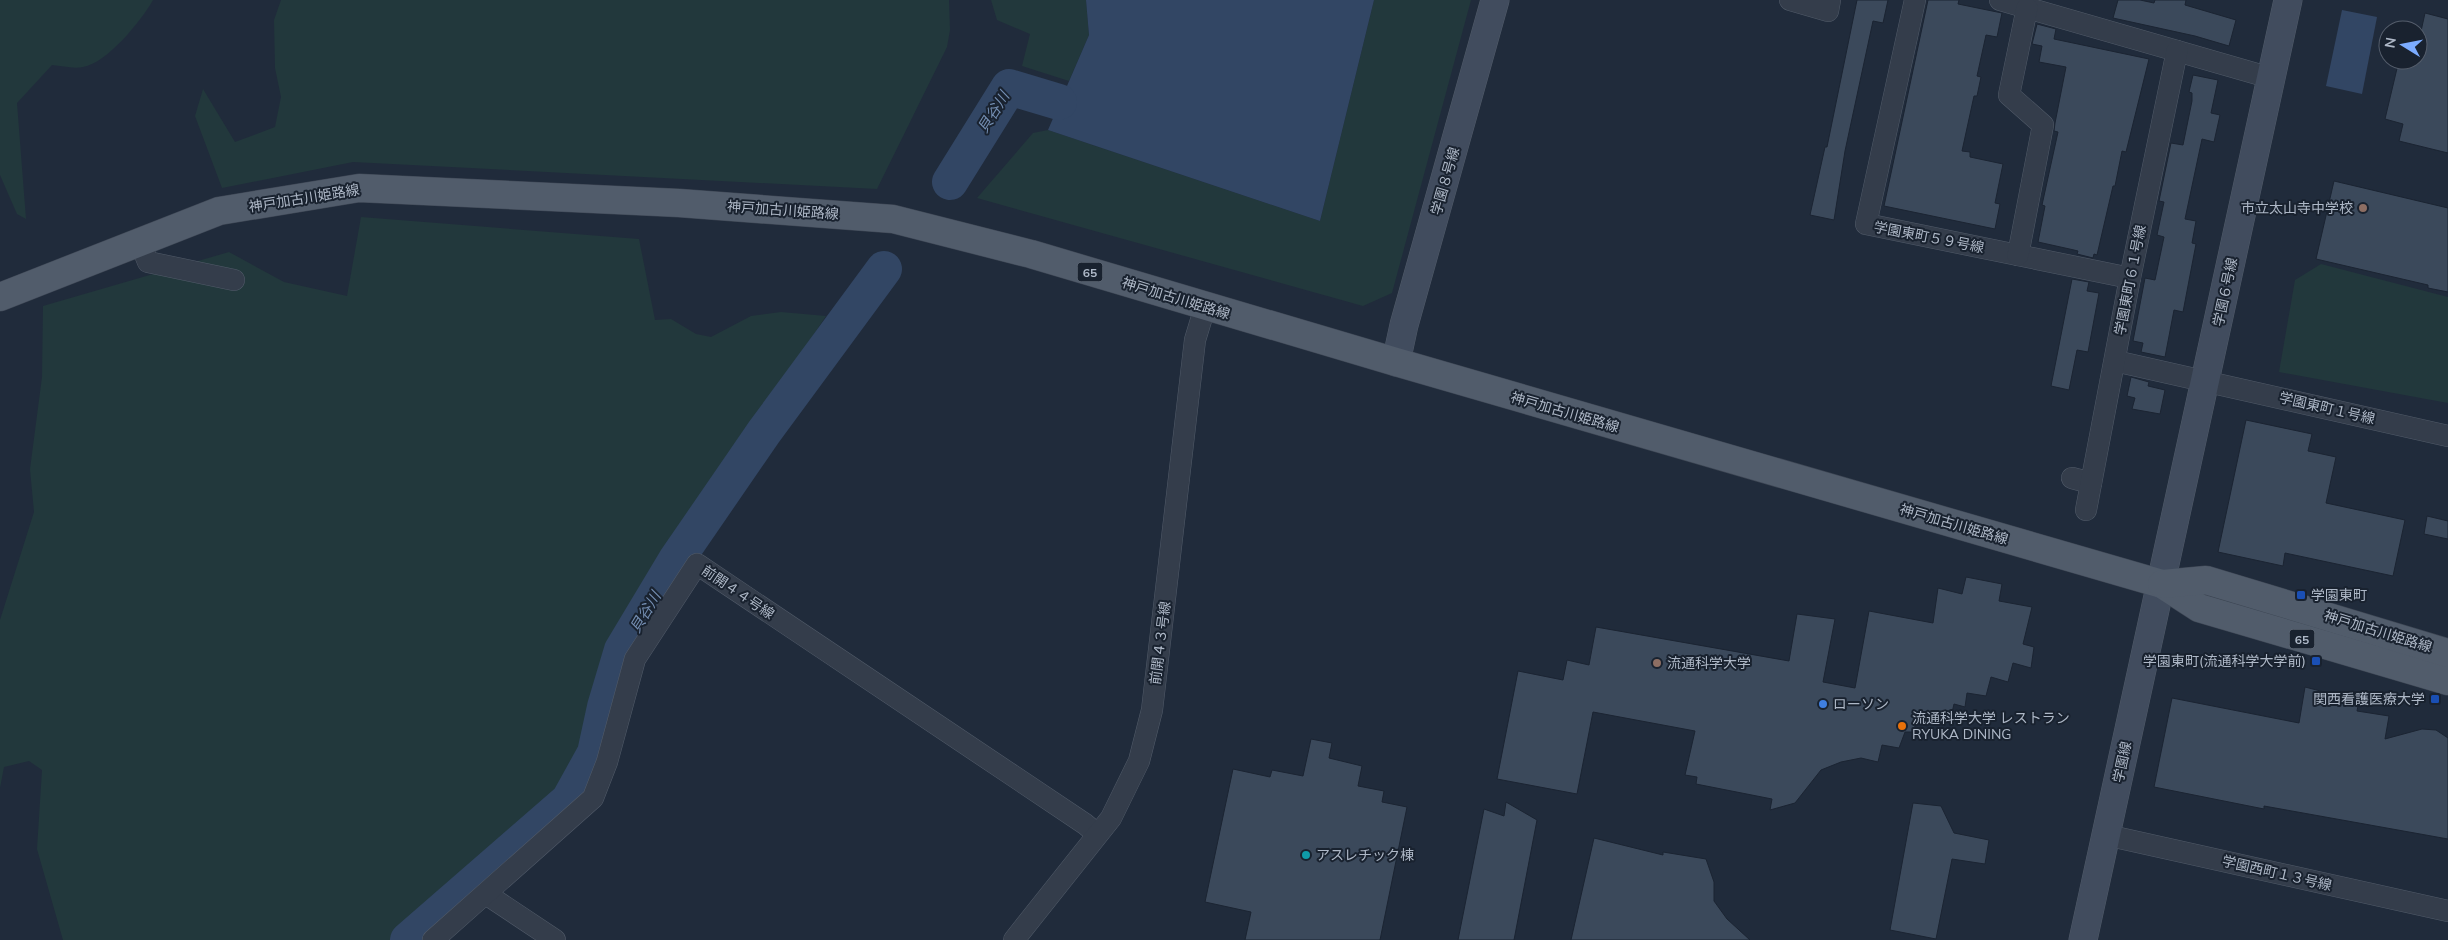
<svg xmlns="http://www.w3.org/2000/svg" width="2448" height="940" font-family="Mulish,'Noto Sans JP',sans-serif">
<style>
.green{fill:#22383c}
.water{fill:#324664}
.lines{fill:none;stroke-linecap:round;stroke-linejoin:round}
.river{stroke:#324664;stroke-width:36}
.building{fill:#3b495b;stroke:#1b2432}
.street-casing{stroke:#515b69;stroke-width:22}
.secondary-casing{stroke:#515b69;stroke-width:29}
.primary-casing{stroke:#3d4654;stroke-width:29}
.street{stroke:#343d4b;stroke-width:21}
.secondary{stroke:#414c5e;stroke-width:28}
.primary{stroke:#515c6b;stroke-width:28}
.education-dot{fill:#8d6e63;stroke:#19222f;stroke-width:2}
.transit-dot{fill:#1a4fb4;stroke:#19222f;stroke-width:2}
.shop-dot{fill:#3f7fe0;stroke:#19222f;stroke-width:2}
.food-dot{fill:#e8710a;stroke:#19222f;stroke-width:2}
.culture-dot{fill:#0f9aa8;stroke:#19222f;stroke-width:2}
.labels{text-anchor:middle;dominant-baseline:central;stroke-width:4;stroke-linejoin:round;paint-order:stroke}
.shield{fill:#19222f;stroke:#818b99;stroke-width:1}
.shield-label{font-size:12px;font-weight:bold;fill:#aeb8c7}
.street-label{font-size:14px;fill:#aeb8c7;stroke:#19222f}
.poi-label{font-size:14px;fill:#aeb8c7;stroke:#19222f;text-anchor:start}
.water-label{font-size:15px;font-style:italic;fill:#748eb2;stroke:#19222f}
</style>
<rect width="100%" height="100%" fill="#202b3b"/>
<g class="green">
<path d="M0 0H153C141 21 107 63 83 67 74 69 62 66 52 65L17 103 26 219 17 214 0 175Z"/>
<path d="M281 0H949L950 30 947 47 877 189 353 162 222 188 195 116 203 89 235 142 275 127 281 97 275 68 274 20Z"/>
<path d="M991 0H1086L1089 35 1069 81 1022 66 1030 34 997 20Z"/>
<path d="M1374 0H1471L1392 293 1363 306 977 198 1033 133 1048 130 1320 221Z"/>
<path d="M361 217 639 239 655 320 671 319 696 334 711 337 751 316 781 312 826 316 611 637 586 753 555 801 399 940H63L37 849 42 770 29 761 4 767 0 788V620L34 512 30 469 42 377 43 306 229 252 284 282 347 296Z"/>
<path d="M2321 264 2448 297V403L2279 372 2295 280Z"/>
</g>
<g class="water">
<path d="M1086 0H1374L1320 221 1048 130 1089 35Z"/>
<path d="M2342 10 2377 17 2362 94 2326 86Z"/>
</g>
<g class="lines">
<g class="river">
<path d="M950 182 1009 87 1059 102"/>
<path d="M408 940 569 800 595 753 605 707 622 650 676 560 764 432 884 269"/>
</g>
</g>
<g class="building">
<path d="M1857 0H1888L1883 23 1873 21 1845 151 1834 220 1810 215 1825 147H1827Z"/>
<path d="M1928 0H1959L1958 4 2002 13 1997 37 1986 35 1977 76 1981 77 1977 96H1974L1962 151 1970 152V157L2003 164 1995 203 2000 204 1995 229 1884 206Z"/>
<path d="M2118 0H2140L2154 3 2155 0H2186L2185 5 2236 20 2229 46 2195 36 2113 18Z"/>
<path d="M2425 13 2448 19V153L2399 141 2403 124 2385 119 2399 60H2418V45Z"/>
<path d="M2037 24 2056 29 2054 39 2149 59 2126 152 2122 151 2115 186H2113L2097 255 2094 254 2093 258 2077 254 2078 251 2074 250 2038 242 2045 206 2042 205 2058 132 2054 131 2055 123 2066 67 2039 62 2042 46 2032 44Z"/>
<path d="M2193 75 2218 80 2211 113 2220 115 2214 142 2202 139 2185 219 2196 221 2192 243 2196 244 2183 312 2174 310 2165 357 2141 352 2143 343 2133 341 2145 278 2155 280 2164 237 2157 235 2164 202 2159 201 2171 143 2183 145 2192 101V93L2189 92Z"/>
<path d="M2334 181 2448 208V292L2428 288V285L2316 259Z"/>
<path d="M2072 279 2089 282 2087 291 2099 293 2088 352 2077 350 2069 390 2051 386Z"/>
<path d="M2131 377 2149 382 2148 386 2165 390 2160 414 2132 409 2135 398 2127 396Z"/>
<path d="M2246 420 2312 434 2308 451 2336 457 2326 503 2405 520 2393 576 2285 553 2283 566 2218 552Z"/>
<path d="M2427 516 2448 521V539L2424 534Z"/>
<path d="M1966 577 2002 584 1999 601 2032 607 2023 644 2034 647 2031 668 2013 663 2008 682 1991 677 1986 696 1967 693 1965 707 1954 704 1950 721 1928 715 1927 726 1916 723 1913 732H1905L1899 748 1882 745 1878 762 1861 758 1841 762 1821 770 1795 803 1770 810 1772 799 1696 784 1697 777 1685 775 1695 731 1593 712 1577 794 1497 779 1518 671 1563 680 1567 660 1589 665 1596 627 1789 661 1797 614 1835 619 1823 682 1855 688 1869 611 1933 623 1938 588 1962 594Z"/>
<path d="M2305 687 2359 701 2357 711 2389 716 2385 739 2422 729 2436 730 2448 738V839L2264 806V809L2154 787 2172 698 2299 723Z"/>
<path d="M1311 739 1332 743 1329 758 1362 766 1358 786 1384 791 1382 802 1407 807 1380 940H1245L1251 912 1205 902 1233 769 1270 777 1272 770 1303 776Z"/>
<path d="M1506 802 1537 820 1514 940H1458L1484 809 1504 816Z"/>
<path d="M1913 803 1941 806 1954 833 1989 840 1985 864 1952 859 1936 939 1890 930Z"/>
<path d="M1594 838 1663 855V852L1706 859 1714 882V901L1727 919 1750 940H1571Z"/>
</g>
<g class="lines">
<defs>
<g id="street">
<path d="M1790 0 1828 11 1830 0"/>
<path d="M1915 0 1866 224 2130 278"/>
<path d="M2000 0 2271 78"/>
<path d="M140 242 148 262 234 280"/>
<path d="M2018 255 2043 125 2009 95 2027 8"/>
<path d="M2115 361 2448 436"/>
<path d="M2072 478 2091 483"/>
<path d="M2086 510 2130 278 2177 51"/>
<path d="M2106 835 2448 911"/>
<path d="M486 894 555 940"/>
<path d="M433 940 593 798 607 762 635 659 697 564 1085 824 1097 834"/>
<path d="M1014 940 1111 818 1139 761 1152 710 1195 340 1205 307"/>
</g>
<g id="secondary">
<path d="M1396 362 1404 325 1495 0"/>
<path d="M2083 940 2288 0"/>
</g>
<g id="primary">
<path d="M0 297 219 211 359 188 679 203 893 219 1031 254 1396 362 2162 584 2199 608 2448 681"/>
<path d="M2162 584 2206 580 2448 653"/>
</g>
</defs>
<use href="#street" class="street-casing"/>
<use href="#secondary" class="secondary-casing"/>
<use href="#primary" class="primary-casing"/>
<use href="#street" class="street"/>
<use href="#secondary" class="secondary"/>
<use href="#primary" class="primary"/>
</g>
<g class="education-dot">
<circle cx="2363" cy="208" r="5"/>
<circle cx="1657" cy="663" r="5"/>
</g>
<g class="transit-dot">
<rect x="2296" y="590" width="10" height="10" rx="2.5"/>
<rect x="2311" y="656" width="10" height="10" rx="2.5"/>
<rect x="2430" y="694" width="10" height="10" rx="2.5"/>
</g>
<circle class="shop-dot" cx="1823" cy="704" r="5"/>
<circle class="food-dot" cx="1902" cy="726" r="5"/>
<circle class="culture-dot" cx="1306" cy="855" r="5"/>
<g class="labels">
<g class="shield">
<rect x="1077.5" y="262.5" width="25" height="19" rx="4"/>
<rect x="2289.5" y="629.5" width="25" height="19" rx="4"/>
</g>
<g class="shield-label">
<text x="1090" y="272">65</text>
<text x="2302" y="639">65</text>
</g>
<g class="street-label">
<text transform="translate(1445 181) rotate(-74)">学園８号線</text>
<text transform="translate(304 198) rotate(-9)">神戸加古川姫路線</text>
<text transform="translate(783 210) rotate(4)">神戸加古川姫路線</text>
<text transform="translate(1929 237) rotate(11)">学園東町５９号線</text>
<text transform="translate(2130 280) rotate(-79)">学園東町６１号線</text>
<text transform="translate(2225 292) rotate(-78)">学園６号線</text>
<text transform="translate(1176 298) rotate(17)">神戸加古川姫路線</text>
<text transform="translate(2327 408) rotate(13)">学園東町１号線</text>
<text transform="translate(1565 412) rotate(16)">神戸加古川姫路線</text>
<text transform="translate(1954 524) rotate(16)">神戸加古川姫路線</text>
<text transform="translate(738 592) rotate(34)">前開４４号線</text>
<text transform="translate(2378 631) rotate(17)">神戸加古川姫路線</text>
<text transform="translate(1160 643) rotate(-83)">前開４３号線</text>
<text transform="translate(2122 762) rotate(-78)">学園線</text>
<text transform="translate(2277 873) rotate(13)">学園西町１３号線</text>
</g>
<g class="poi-label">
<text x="2353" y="208" text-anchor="end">市立太山寺中学校</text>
<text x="2311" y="595">学園東町</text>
<text x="2306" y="661" text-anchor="end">学園東町(流通科学大学前)</text>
<text x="1667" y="663">流通科学大学</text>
<text x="2425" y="699" text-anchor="end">関西看護医療大学</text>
<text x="1833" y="704">ローソン</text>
<text x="1912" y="718">流通科学大学 レストラン<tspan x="1912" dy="16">RYUKA DINING</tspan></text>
<text x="1316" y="855">アスレチック棟</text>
</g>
<g class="water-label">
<text transform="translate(993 112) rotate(-58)">貝谷川</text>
<text transform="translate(645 612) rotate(-59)">貝谷川</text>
</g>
</g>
<g transform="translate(2403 45) rotate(280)"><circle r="24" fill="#19222f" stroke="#555e6c"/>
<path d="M0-4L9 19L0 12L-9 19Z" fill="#7cacff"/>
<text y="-8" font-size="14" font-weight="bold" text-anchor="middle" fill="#aeb8c7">N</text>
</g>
</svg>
